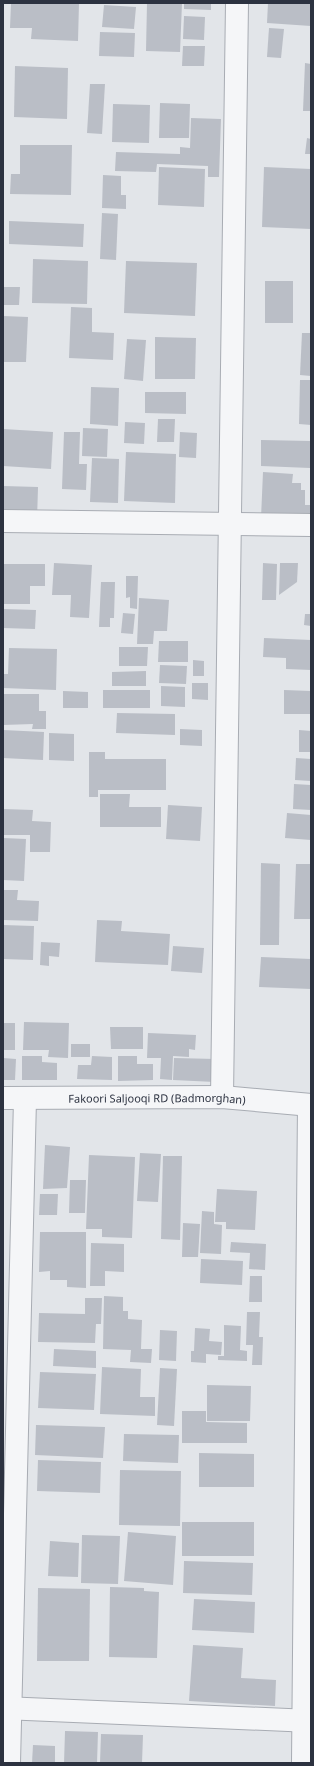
<svg xmlns="http://www.w3.org/2000/svg" width="314" height="1766" font-family="'Noto Sans',sans-serif">
<style>
.building{fill:#babec6}
.lines{fill:none;stroke-linecap:round;stroke-linejoin:round}
.minor-casing{stroke:#a8acb3;stroke-width:24}
.minor{stroke:#f5f6f8;stroke-width:22}
.labels{text-anchor:middle;dominant-baseline:central;stroke-width:4;stroke-linejoin:round;paint-order:stroke}
.street-label{font-size:11px;fill:#2c3240;stroke:#f2f4f7}
</style>
<rect width="100%" height="100%" fill="#e2e5e9"/>
<g class="building">
<path d="M11 3H79L78 41 31 39 32 28H10Z"/>
<path d="M147 3H182L180 52 146 51Z"/>
<path d="M184 3H211V10L184 9Z"/>
<path d="M268 3H311V26L267 23Z"/>
<path d="M104 5 136 7 134 29 102 27Z"/>
<path d="M184 16 205 17 204 40 183 39Z"/>
<path d="M269 28 284 29 281 58 267 57Z"/>
<path d="M100 32 135 33 134 57 99 56Z"/>
<path d="M183 46H205L204 66H182Z"/>
<path d="M305 63 311 64V111H303Z"/>
<path d="M15 66 68 68 67 119 14 117Z"/>
<path d="M90 84H105L102 134 87 133Z"/>
<path d="M160 103 190 104 189 138H159Z"/>
<path d="M113 104 150 105 149 143 112 142Z"/>
<path d="M191 118 221 119 219 177H208V166L157 164 156 172 115 171 116 152 180 154V147L190 148Z"/>
<path d="M307 138 311 139V154H305Z"/>
<path d="M20 145H72L71 195 10 194 11 174H20Z"/>
<path d="M159 167 205 169 204 207 158 205Z"/>
<path d="M264 167 311 169V229L262 227Z"/>
<path d="M103 175 121 176V195H126V209L102 208Z"/>
<path d="M102 213 118 214 116 260 100 259Z"/>
<path d="M9 221 84 224 83 247 9 244Z"/>
<path d="M33 259 88 261 87 304 32 303Z"/>
<path d="M126 261 197 263 195 316 124 313Z"/>
<rect x="265" y="281" width="28" height="42"/>
<path d="M3 287H20L19 305H3Z"/>
<path d="M71 307 92 308V332L114 333 113 360 69 358Z"/>
<path d="M3 316 28 317 26 362H3Z"/>
<path d="M302 333H311V376L300 375Z"/>
<path d="M155 337 196 338 195 379H155Z"/>
<path d="M127 339 146 340 143 381 124 379Z"/>
<path d="M300 380H311V425L299 424Z"/>
<path d="M91 387 119 388 118 426 90 424Z"/>
<path d="M145 392H186V414L145 413Z"/>
<path d="M158 419H175L174 442H157Z"/>
<path d="M125 422 145 423 144 444 124 443Z"/>
<path d="M83 428 108 429 107 457 82 456Z"/>
<path d="M3 429 53 432 51 469 3 466Z"/>
<path d="M64 432H80L79 464H87L86 490 62 489Z"/>
<path d="M180 432 197 433 196 458 179 457Z"/>
<path d="M261 440 311 441 310 468 261 466Z"/>
<path d="M126 452 176 454 175 503 124 501Z"/>
<path d="M92 458 119 459 118 503 90 502Z"/>
<path d="M263 472 293 474 292 483H301V490H305V505H311V519L261 518Z"/>
<path d="M3 486 38 487 37 519 3 517Z"/>
<path d="M54 563 92 565 89 618 70 617 71 595H52Z"/>
<path d="M263 563 277 564 276 600H262Z"/>
<path d="M280 563H298L297 582 279 595Z"/>
<path d="M3 564H45V586H30V604H3Z"/>
<path d="M126 576H138L137 609 130 608V597L126 598Z"/>
<path d="M101 582H115L114 618H110V627H99Z"/>
<path d="M139 598 169 600 167 631H154L153 644H137Z"/>
<path d="M3 609 36 610 35 629 3 628Z"/>
<path d="M123 613 135 614 133 634 121 633Z"/>
<path d="M305 614H311V626L304 625Z"/>
<path d="M264 638 311 640V670L286 669V658L263 657Z"/>
<path d="M159 641H188V662H158Z"/>
<path d="M119 647H148L147 666H119Z"/>
<path d="M9 648 57 649 56 690 3 688V674H8Z"/>
<path d="M193 660 204 661V676H193Z"/>
<path d="M160 665 187 666 186 684 159 683Z"/>
<path d="M146 671V686H112V672Z"/>
<path d="M192 683H208V700L192 699Z"/>
<path d="M161 686 185 687V707L161 706Z"/>
<rect x="103" y="690" width="47" height="18"/>
<path d="M284 690 311 691V714H284Z"/>
<path d="M63 691 88 692V708H63Z"/>
<path d="M3 694H39V711H46V729H32L33 724 3 725Z"/>
<path d="M117 713 175 714V735L116 733Z"/>
<path d="M180 729 202 730V746L180 745Z"/>
<path d="M3 730 44 732 43 760 3 758Z"/>
<path d="M299 730 311 731V752H299Z"/>
<path d="M49 733 74 734V761L49 760Z"/>
<path d="M89 752H105V759H166V790H98V797H89Z"/>
<path d="M296 758 311 759V781L295 780Z"/>
<path d="M294 784 311 785V810L293 809Z"/>
<path d="M100 794H130L129 807H161V827H100Z"/>
<path d="M168 805 202 807 200 841 166 839Z"/>
<path d="M3 809 33 810 32 821 51 822 50 852H30V835H3Z"/>
<path d="M287 813 311 815V840L285 838Z"/>
<path d="M3 838 26 839 24 881 3 880Z"/>
<path d="M261 863 280 864 279 945H260Z"/>
<path d="M296 864H311V919H294Z"/>
<path d="M3 890H18L17 900 39 901 38 921 3 920Z"/>
<path d="M97 920 122 921 121 931 170 934 168 965 95 962Z"/>
<path d="M3 925 34 926 33 960 3 959Z"/>
<path d="M41 942 60 943 59 957 49 956V966L40 965Z"/>
<path d="M173 946 204 948 202 973 171 971Z"/>
<path d="M261 957 311 959V989L259 987Z"/>
<path d="M24 1022 69 1023 68 1058 48 1057 49 1050H23Z"/>
<rect x="3" y="1023" width="12" height="27"/>
<path d="M110 1027H143V1049H111Z"/>
<path d="M148 1033 196 1035 195 1050 189 1049V1057L173 1056 172 1080 160 1079 161 1058H147Z"/>
<rect x="71" y="1044" width="19" height="13"/>
<path d="M22 1056H42V1062L57 1063V1080H22Z"/>
<path d="M92 1056 112 1057V1080L77 1079 78 1065H91Z"/>
<path d="M118 1056H137V1064H153V1080L118 1081Z"/>
<path d="M3 1058 16 1059 15 1080H3Z"/>
<path d="M174 1058 216 1059 215 1082 173 1080Z"/>
<path d="M45 1145 70 1147 67 1188 43 1189Z"/>
<path d="M140 1153 161 1154 158 1202 137 1201Z"/>
<path d="M89 1155 135 1157 132 1238 102 1237V1229H86Z"/>
<path d="M163 1156H182L180 1240 161 1239Z"/>
<path d="M70 1180H86L85 1213H69Z"/>
<path d="M217 1189 257 1191 255 1230 226 1229V1222H215Z"/>
<path d="M40 1194H58L57 1215H39Z"/>
<path d="M202 1211 214 1212V1224L222 1225 221 1254 200 1253Z"/>
<path d="M183 1223 200 1224 198 1257H182Z"/>
<path d="M40 1232H86V1288L67 1287V1280H50V1271L39 1272Z"/>
<path d="M231 1242 266 1244 265 1270 249 1269 250 1253 230 1252Z"/>
<path d="M91 1243 124 1244V1272L105 1271V1286H90Z"/>
<path d="M201 1259 243 1261 242 1285 200 1283Z"/>
<path d="M250 1276H262V1302H249Z"/>
<path d="M104 1296 123 1297V1311H128V1319L142 1320 141 1349H152L151 1363 130 1362 131 1350 103 1349Z"/>
<path d="M85 1298H102L101 1324H96L95 1343 38 1342 39 1313 85 1314Z"/>
<path d="M247 1312H260L259 1337H263L262 1365H252L253 1345H246Z"/>
<path d="M224 1325 241 1326 240 1350 247 1351V1361L218 1360V1356H224Z"/>
<path d="M195 1328 210 1329 209 1341 222 1342 221 1355 206 1354V1363L191 1362V1351H194Z"/>
<path d="M160 1330 177 1331 176 1361 159 1360Z"/>
<path d="M54 1349 96 1351V1368L53 1366Z"/>
<path d="M102 1367 141 1369 140 1397H155V1416L100 1414Z"/>
<path d="M160 1368 177 1369 174 1426 157 1425Z"/>
<path d="M40 1372 96 1374 94 1410 38 1408Z"/>
<path d="M207 1385 251 1386 250 1421H207Z"/>
<path d="M182 1411H206V1422L247 1423V1443H182Z"/>
<path d="M36 1425 105 1427 103 1458 35 1455Z"/>
<path d="M124 1434 179 1435 178 1463 123 1461Z"/>
<path d="M199 1453 254 1454V1487H199Z"/>
<path d="M38 1460 101 1462 100 1493 37 1491Z"/>
<path d="M120 1470 181 1471 180 1526 119 1525Z"/>
<rect x="182" y="1522" width="72" height="34"/>
<path d="M128 1532 176 1536 173 1585 124 1581Z"/>
<path d="M82 1535 120 1536 118 1584 81 1583Z"/>
<path d="M50 1541 79 1543 78 1577 48 1576Z"/>
<path d="M184 1561 253 1563 252 1595 183 1593Z"/>
<path d="M110 1587 144 1588V1591L159 1592 157 1658 109 1657Z"/>
<path d="M38 1588 90 1589 89 1661H37Z"/>
<path d="M194 1599 255 1602 254 1633 192 1630Z"/>
<path d="M193 1645 243 1648 241 1678 276 1680 275 1706 189 1701Z"/>
<path d="M65 1731 98 1732 97 1763H64Z"/>
<path d="M101 1734 143 1735 142 1763H100Z"/>
<path d="M33 1745 55 1746V1763H32Z"/>
</g>
<g class="lines">
<defs>
<g id="minor">
<path d="M3 521 311 525"/>
<path d="M222 1097 237 3"/>
<path id="s1" d="M3 1098 222 1097 311 1105"/>
<path d="M3 1708 311 1721"/>
<path d="M9 1763 25 1099"/>
<path d="M303 1763 309 1105"/>
</g>
</defs>
<use href="#minor" class="minor-casing"/>
<use href="#minor" class="minor"/>
</g>
<g class="labels">
<g class="street-label">
<text stroke="none"><textPath href="#s1" startOffset="154">Fakoori Saljooqi RD (Badmorghan)</textPath></text>
</g>
</g>
<rect width="314" height="1766" fill="none" stroke="#2c3240" stroke-width="8"/>
</svg>
